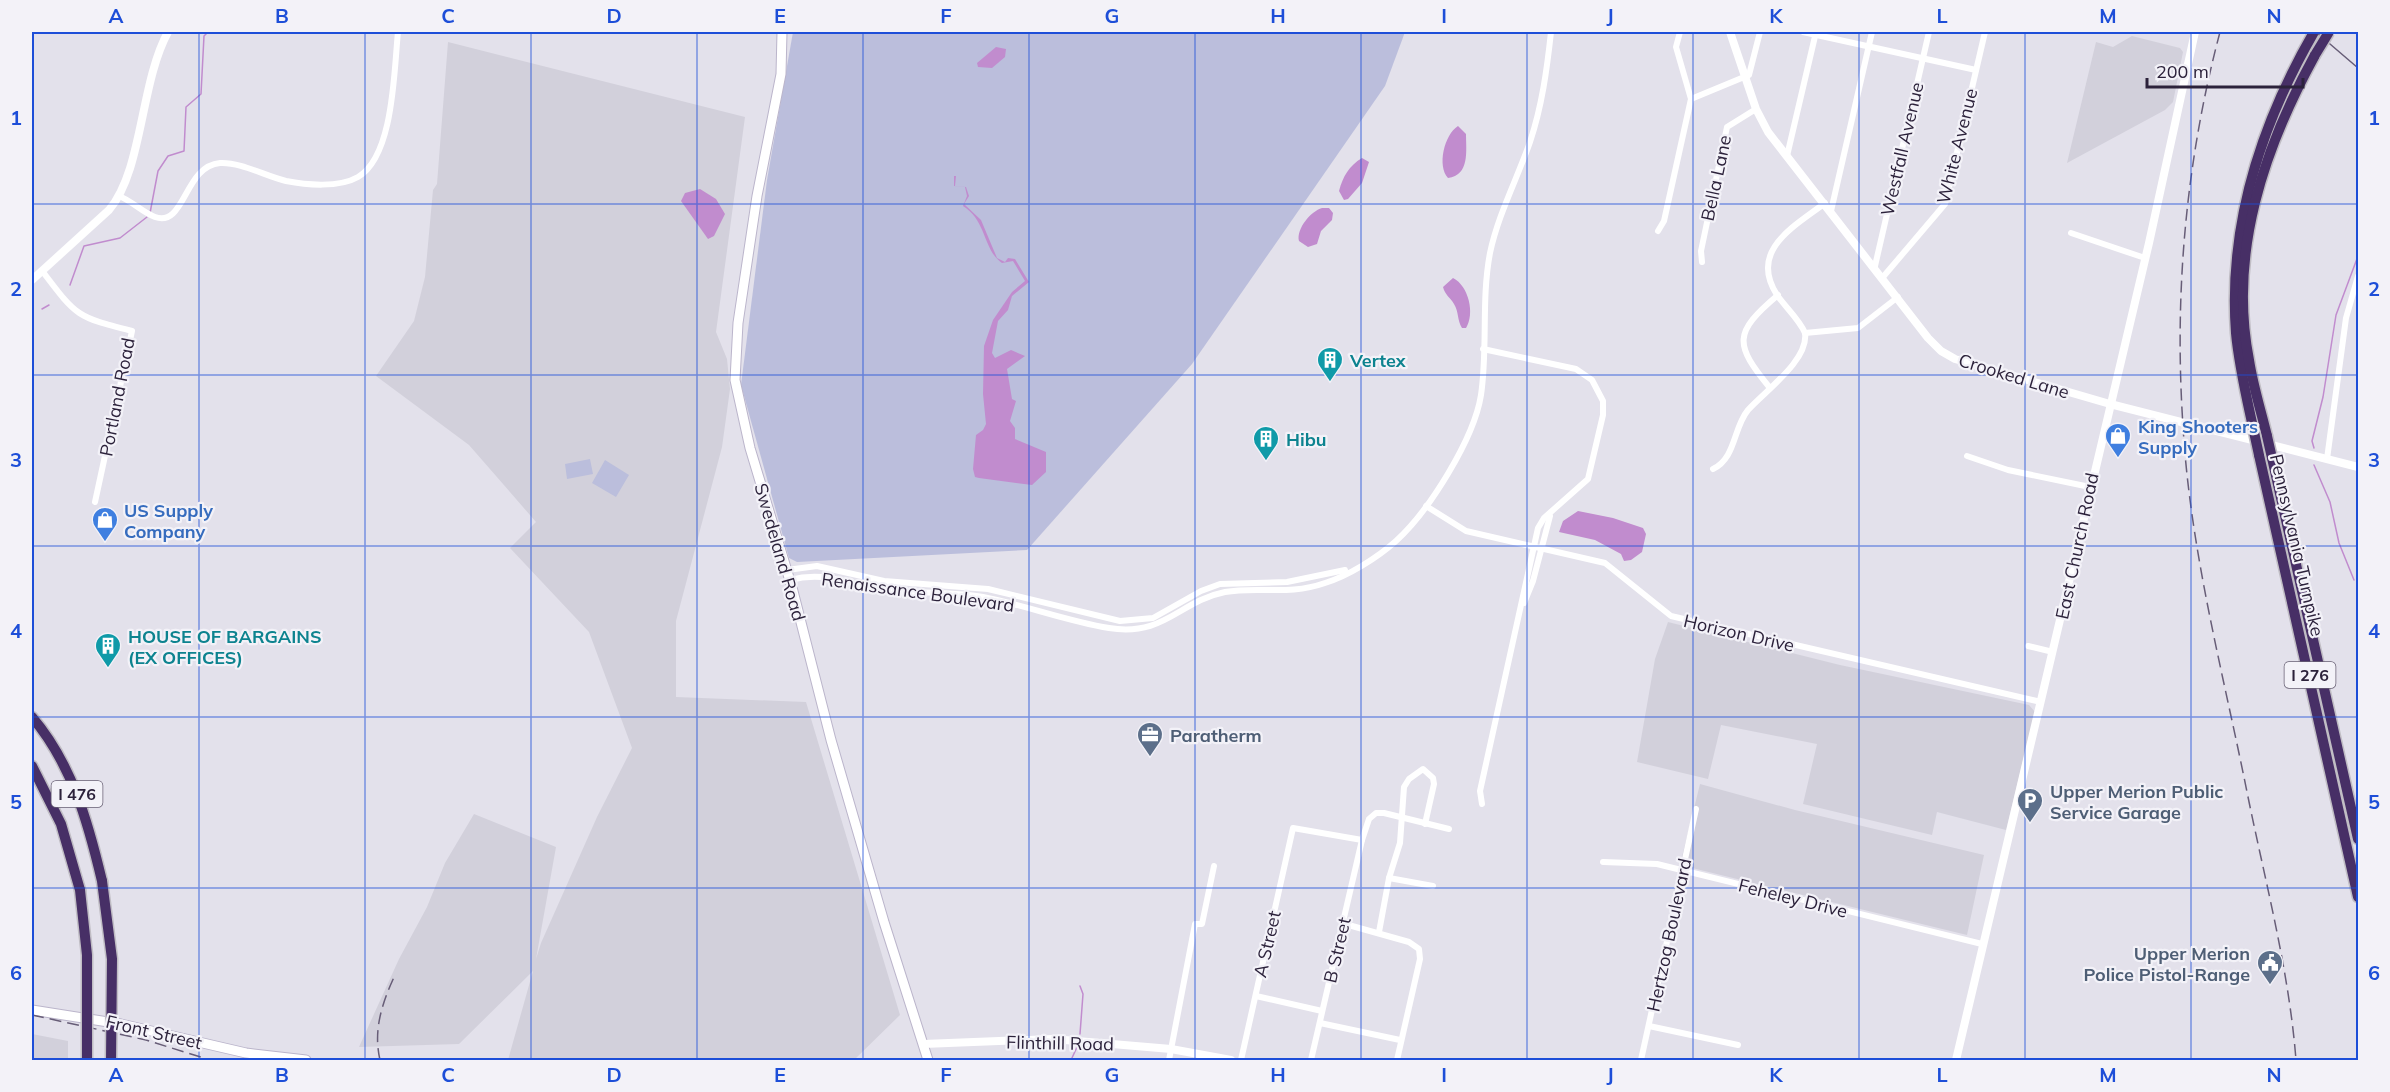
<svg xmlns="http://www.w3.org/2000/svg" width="2390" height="1092" font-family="Mulish,sans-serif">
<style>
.built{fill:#d2d0db}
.green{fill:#bbbedc}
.water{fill:#c18cce}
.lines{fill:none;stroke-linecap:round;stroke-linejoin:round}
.stream{stroke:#c18cce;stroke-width:1.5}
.secondary-casing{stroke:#bbb5cb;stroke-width:11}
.motorway-casing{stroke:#c0bdc4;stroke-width:13}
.minor{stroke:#fff;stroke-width:6}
.tertiary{stroke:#fff;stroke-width:8}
.secondary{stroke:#fff;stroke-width:9}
.motorway{stroke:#472f66;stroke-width:10}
.tram{stroke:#675d77;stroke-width:1.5}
.rail{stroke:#675d77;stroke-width:1.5;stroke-dasharray:12 6;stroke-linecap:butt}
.motorway-bridge-casing{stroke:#c0bdc4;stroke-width:13;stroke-linecap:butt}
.motorway-bridge{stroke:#472f66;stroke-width:10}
.grid{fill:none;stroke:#1d4ed8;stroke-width:1.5;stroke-opacity:0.55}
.labels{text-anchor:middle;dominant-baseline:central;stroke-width:4.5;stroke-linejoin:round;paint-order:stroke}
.shield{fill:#f3f2f8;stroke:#686074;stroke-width:1.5}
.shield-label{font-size:16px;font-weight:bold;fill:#2c223b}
.street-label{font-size:18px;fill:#2c223b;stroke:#f3f2f8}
.culture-label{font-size:18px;font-weight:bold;fill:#0d838f;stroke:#f3f2f8;text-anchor:start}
.shop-label{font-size:18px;font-weight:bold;fill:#366cbe;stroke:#f3f2f8;text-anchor:start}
.service-label{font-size:18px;font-weight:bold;fill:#4e5e75;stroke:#f3f2f8;text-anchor:start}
.neatline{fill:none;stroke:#1d4ed8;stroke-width:2}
.grid-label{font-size:20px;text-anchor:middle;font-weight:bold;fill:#1d4ed8}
</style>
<rect width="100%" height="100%" fill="#e3e1eb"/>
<g class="built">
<path d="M2132 36 2180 48 2183 52 2173 102 2165 110 2067 163 2096 42 2113 47Z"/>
<path d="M448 42 745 117 716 332 727 359 730 389 722 447 676 621V697L806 702 900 1015 854 1060H508L533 971 459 1044 359 1047 399 959 427 907 445 863 474 814 556 847 536 959 541 943 597 817 632 748 589 632 510 548 536 522 469 445 376 376 414 321 425 277 433 190 437 184Z"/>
<path d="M1668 622 1840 665 2029 705 2035 712 2006 830 1937 812 1932 835 1803 804 1817 744 1721 725 1708 779 1637 762 1655 659Z"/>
<path d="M1700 784 1795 810 1984 855 1967 935 1680 865Z"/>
<path d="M32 1034 68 1041V1060H32Z"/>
</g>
<g class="green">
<path d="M793 32H1405L1385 86 1192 364 1027 550 797 562 789 558 741 385 767 180Z"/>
<path d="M590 459 593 474 567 479 565 464Z"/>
<path d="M605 460 629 475 616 497 592 483Z"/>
</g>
<g class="water">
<path d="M996 47 1006 49 1005 57 992 68 978 67 977 63Z"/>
<path d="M1458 126 1466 134C1466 151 1470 175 1448 178 1437 166 1444 135 1458 126Z"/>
<path d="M1362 158 1369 162 1362 183 1348 199 1344 200 1339 191C1343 176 1349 166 1362 158Z"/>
<path d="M954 176H956L955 186 966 187 969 196 964 204 981 220 997 258 1005 262 1008 258 1015 259 1029 282 1012 296 1008 310 998 321 992 353 995 358 1011 350 1025 356 1007 369 1012 399 1016 401 1010 421 1015 428V439L1046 452V472L1032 485 979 478 975 477 973 469 976 435 983 430 986 424 983 394 984 346 993 320 1012 292 1025 281 1013 261 1002 263C983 250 987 221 963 206L967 196 965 187 954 186Z"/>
<path d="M700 189 716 199 725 214 714 236 708 239 681 201 685 193Z"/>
<path d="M1322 208H1329L1333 213 1332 220 1321 231 1317 244 1308 247 1299 241C1296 229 1311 211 1322 208Z"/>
<path d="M1453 278C1469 286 1475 314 1466 328H1462C1457 320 1459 312 1454 304 1450 297 1445 295 1443 287Z"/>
<path d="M1578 511 1613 518 1643 528 1646 534 1642 552 1631 560 1624 561 1621 554 1595 540 1559 532 1563 521Z"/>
</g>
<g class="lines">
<g class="stream">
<path d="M150 213 158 171 168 156 184 151 186 107 201 94 204 36 208 32"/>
<path d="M70 285 84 246 120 238 147 217"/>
<path d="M42 309 49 305"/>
<path d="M2314 448 2312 441 2323 397 2336 315 2358 256"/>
<path d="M2314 465 2330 502 2339 543 2354 580"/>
<path d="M1080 986 1083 994 1080 1034"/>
<path d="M1071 1060 1078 1045"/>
</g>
<defs>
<g id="secondary">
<path d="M782 32 781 74 757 196 738 323 735 380 750 448 793 591 831 740 884 922 928 1060"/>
<path d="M32 1010 121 1024 246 1053 306 1060"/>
</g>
<g id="motorway">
<path d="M2254 432C2247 399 2239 366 2236 333 2228 225 2261 124 2314 32"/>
<path d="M2267 436C2261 411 2253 386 2249 360 2228 253 2264 148 2315 55"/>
<path d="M2259 455 2358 897"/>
<path d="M2272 458 2358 839"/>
<path d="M32 717C72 764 88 822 102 881"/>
<path d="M32 766 61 824 80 890"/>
</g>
</defs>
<use href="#secondary" class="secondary-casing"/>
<use href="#motorway" class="motorway-casing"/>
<g class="minor">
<path d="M1803 32 1976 70"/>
<path d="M1691 99 1749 75 1760 32"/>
<path d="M1787 156 1816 32"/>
<path d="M119 196C132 201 142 212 155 217 185 228 184 166 220 163 241 162 265 176 286 181 306 185 339 188 358 177 394 156 394 69 398 32"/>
<path d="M1831 211 1872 32"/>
<path d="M1658 231 1664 221 1691 99 1676 47 1680 32"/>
<path d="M2071 233 2145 258"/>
<path d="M1702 262 1701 251 1727 127 1756 109"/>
<path d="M1875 266 1929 32"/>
<path d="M43 272C77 317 77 317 132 331L95 502"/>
<path d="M1883 277 1945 204 1985 32"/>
<path d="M1805 333 1858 328 1898 297"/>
<path d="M1770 388C1734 344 1733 333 1778 295"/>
<path d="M1967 456 2008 470 2090 487"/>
<path d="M2327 459 2346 318 2358 276"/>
<path d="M1713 469C1736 458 1733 428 1748 410 1765 391 1809 360 1805 333 1799 319 1786 308 1777 295 1748 250 1795 226 1825 203"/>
<path d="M1426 506 1466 531 1605 563 1671 616 2041 702"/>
<path d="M787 570 817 566 884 581 988 589 1120 621 1153 618 1201 591 1220 584 1287 582 1345 570"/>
<path d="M790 580C827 570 847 585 882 590 915 594 950 591 983 597 1025 605 1066 621 1109 628 1165 637 1179 601 1225 592 1259 586 1288 596 1325 583 1348 576 1377 558 1396 541 1429 511 1474 439 1481 395 1488 348 1481 300 1490 253 1498 215 1517 179 1530 142 1542 106 1547 69 1551 32"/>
<path d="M1524 603 1533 581 1550 516"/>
<path d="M2028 646 2053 652"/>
<path d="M1482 804 1480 791 1538 528 1544 518 1588 479 1603 415V401L1592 380 1576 369 1483 349"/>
<path d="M1603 862 1657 864 1982 944"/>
<path d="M1389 878 1433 886"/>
<path d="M1352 926 1409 942 1419 949 1420 959 1397 1060"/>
<path d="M1379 932 1389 878 1400 843 1404 787 1409 779 1423 769 1433 778 1434 784 1425 824"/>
<path d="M1256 996 1322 1011"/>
<path d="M1320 1023 1400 1040"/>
<path d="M1649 1026 1738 1045"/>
<path d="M1169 1060 1195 924H1202L1214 866"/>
<path d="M1241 1060 1293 828 1362 840"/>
<path d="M1311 1060 1362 840 1369 819 1376 813H1384L1449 829"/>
<path d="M1641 1060 1696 809"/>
</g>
<g class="tertiary">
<path d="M1730 32 1756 109 1768 132 1928 338 1941 351 1955 359 2110 404 2358 467"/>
<path d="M32 280 109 210C143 170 140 83 168 32"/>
<path d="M923 1044 1053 1039 1171 1049 1231 1060"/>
<path d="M1956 1060 2149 243 2195 32"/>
</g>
<use href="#secondary" class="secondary"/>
<use href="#motorway" class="motorway"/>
<path class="tram" d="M2316 32 2358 68"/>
<g class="rail">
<path d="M2220 32C2186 160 2174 293 2183 426 2190 550 2223 672 2247 792 2265 881 2289 970 2296 1060"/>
<path d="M32 1015 146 1040 210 1060"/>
<path d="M380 1060C373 1030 382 1003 395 975"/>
</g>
<defs>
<g id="motorway-bridge">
<path d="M2315 55 2329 32"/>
<path d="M2254 432 2259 455"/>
<path d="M2267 436 2272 458"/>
<path d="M102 881 112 959 111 1060"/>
<path d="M80 890 87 955V1060"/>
</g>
</defs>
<use href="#motorway-bridge" class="motorway-bridge-casing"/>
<use href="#motorway-bridge" class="motorway-bridge"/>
</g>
<path class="grid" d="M199 32V1060M365 32V1060M531 32V1060M697 32V1060M863 32V1060M1029 32V1060M1195 32V1060M1361 32V1060M1527 32V1060M1693 32V1060M1859 32V1060M2025 32V1060M2191 32V1060M32 204H2358M32 375H2358M32 546H2358M32 717H2358M32 888H2358"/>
<defs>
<symbol id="building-pin" viewBox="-11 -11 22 30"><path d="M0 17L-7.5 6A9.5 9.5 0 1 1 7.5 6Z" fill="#0f9aa8" stroke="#f3f2f8"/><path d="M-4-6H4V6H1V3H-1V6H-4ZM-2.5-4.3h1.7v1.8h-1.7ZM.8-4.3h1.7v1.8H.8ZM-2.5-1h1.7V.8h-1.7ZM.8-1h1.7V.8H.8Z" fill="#fff"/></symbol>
<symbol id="shop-pin" viewBox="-11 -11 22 30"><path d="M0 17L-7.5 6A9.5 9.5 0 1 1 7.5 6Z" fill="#3f7fe0" stroke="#f3f2f8"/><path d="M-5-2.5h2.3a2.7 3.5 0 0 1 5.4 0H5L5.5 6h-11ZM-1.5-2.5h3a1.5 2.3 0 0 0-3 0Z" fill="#fff"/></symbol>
<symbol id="office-pin" viewBox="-11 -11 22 30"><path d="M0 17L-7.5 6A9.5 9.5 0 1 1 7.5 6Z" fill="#5c6f8a" stroke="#f3f2f8"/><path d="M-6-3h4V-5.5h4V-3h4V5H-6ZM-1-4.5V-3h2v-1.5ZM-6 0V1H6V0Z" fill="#fff"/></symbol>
<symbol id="parking-pin" viewBox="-11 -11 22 30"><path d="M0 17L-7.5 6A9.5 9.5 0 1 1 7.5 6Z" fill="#5c6f8a" stroke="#f3f2f8"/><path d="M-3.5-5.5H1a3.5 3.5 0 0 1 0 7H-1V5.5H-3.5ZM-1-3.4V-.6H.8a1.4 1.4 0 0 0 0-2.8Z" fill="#fff"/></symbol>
<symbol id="civic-pin" viewBox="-11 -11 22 30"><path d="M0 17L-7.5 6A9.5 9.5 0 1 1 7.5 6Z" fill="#5c6f8a" stroke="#f3f2f8"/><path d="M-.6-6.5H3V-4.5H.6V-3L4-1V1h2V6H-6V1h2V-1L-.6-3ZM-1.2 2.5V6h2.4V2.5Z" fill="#fff"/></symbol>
</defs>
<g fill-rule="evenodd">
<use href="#building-pin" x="1315" y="345" width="30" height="40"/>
<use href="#shop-pin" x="2103" y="421" width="30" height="40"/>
<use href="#building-pin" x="1251" y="424" width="30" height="40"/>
<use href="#shop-pin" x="90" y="505" width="30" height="40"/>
<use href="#building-pin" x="93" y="631" width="30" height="40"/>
<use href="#office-pin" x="1135" y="720" width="30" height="40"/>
<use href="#parking-pin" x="2015" y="786" width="30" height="40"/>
<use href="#civic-pin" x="2255" y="948" width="30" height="40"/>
</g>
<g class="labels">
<g class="shield">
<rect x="2284.5" y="662" width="51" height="26" rx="4.5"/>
<rect x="51.5" y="781" width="51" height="26" rx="4.5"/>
</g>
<g class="shield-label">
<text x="2310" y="675">I 276</text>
<text x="77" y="794">I 476</text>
</g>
<g class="street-label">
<text transform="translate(1957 146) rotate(-76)">White Avenue</text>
<text transform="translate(1902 149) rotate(-77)">Westfall Avenue</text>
<text transform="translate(1716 178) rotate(-78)">Bella Lane</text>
<text transform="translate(2014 376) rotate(17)">Crooked Lane</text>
<text transform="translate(117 397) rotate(-79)">Portland Road</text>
<text transform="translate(2297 545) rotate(77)">Pennsylvania Turnpike</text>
<text transform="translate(2077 546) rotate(-78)">East Church Road</text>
<text transform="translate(780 552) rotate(74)">Swedeland Road</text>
<text transform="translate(918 592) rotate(8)">Renaissance Boulevard</text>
<text transform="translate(1739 633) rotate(13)">Horizon Drive</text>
<text transform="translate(1793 898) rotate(14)">Feheley Drive</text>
<text transform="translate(1669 935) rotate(-78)">Hertzog Boulevard</text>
<text transform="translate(1267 944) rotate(-77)">A Street</text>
<text transform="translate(1337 950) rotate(-77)">B Street</text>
<text transform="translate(154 1032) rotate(13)">Front Street</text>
<text transform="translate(1060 1043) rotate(1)">Flinthill Road</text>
</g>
<g class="culture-label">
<text x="1350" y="360">Vertex</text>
<text x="1286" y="439">Hibu</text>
<text x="128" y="636">HOUSE OF BARGAINS<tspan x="128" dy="21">(EX OFFICES)</tspan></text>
</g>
<g class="shop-label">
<text x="2138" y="426">King Shooters<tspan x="2138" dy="21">Supply</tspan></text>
<text x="124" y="510">US Supply<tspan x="124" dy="21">Company</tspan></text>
</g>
<g class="service-label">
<text x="1170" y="735">Paratherm</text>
<text x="2050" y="791">Upper Merion Public<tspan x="2050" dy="21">Service Garage</tspan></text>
<text x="2250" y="953" text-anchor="end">Upper Merion<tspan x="2250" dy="21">Police Pistol-Range</tspan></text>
</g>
</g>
<rect width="2390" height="1092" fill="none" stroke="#f3f2f8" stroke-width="66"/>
<path d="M2147 78v9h156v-9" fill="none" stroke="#2c223b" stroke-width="3"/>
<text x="2156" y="78" font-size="18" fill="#2c223b" stroke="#f3f2f8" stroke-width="4.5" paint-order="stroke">200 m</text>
<rect x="33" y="33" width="2324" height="1026" class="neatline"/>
<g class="grid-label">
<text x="116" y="23">A</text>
<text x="282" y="23">B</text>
<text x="448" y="23">C</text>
<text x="614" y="23">D</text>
<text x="780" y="23">E</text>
<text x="946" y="23">F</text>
<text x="1112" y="23">G</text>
<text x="1278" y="23">H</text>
<text x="1444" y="23">I</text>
<text x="1610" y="23">J</text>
<text x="1776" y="23">K</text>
<text x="1942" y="23">L</text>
<text x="2108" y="23">M</text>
<text x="2274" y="23">N</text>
<text x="16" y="125">1</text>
<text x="2374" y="125">1</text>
<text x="16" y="296">2</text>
<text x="2374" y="296">2</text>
<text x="16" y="467">3</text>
<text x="2374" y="467">3</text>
<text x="16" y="638">4</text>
<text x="2374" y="638">4</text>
<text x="16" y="809">5</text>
<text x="2374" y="809">5</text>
<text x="16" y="980">6</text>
<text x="2374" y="980">6</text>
<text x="116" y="1082">A</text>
<text x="282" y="1082">B</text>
<text x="448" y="1082">C</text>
<text x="614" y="1082">D</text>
<text x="780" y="1082">E</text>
<text x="946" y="1082">F</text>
<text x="1112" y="1082">G</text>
<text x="1278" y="1082">H</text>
<text x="1444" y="1082">I</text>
<text x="1610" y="1082">J</text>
<text x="1776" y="1082">K</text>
<text x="1942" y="1082">L</text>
<text x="2108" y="1082">M</text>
<text x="2274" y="1082">N</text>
</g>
</svg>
